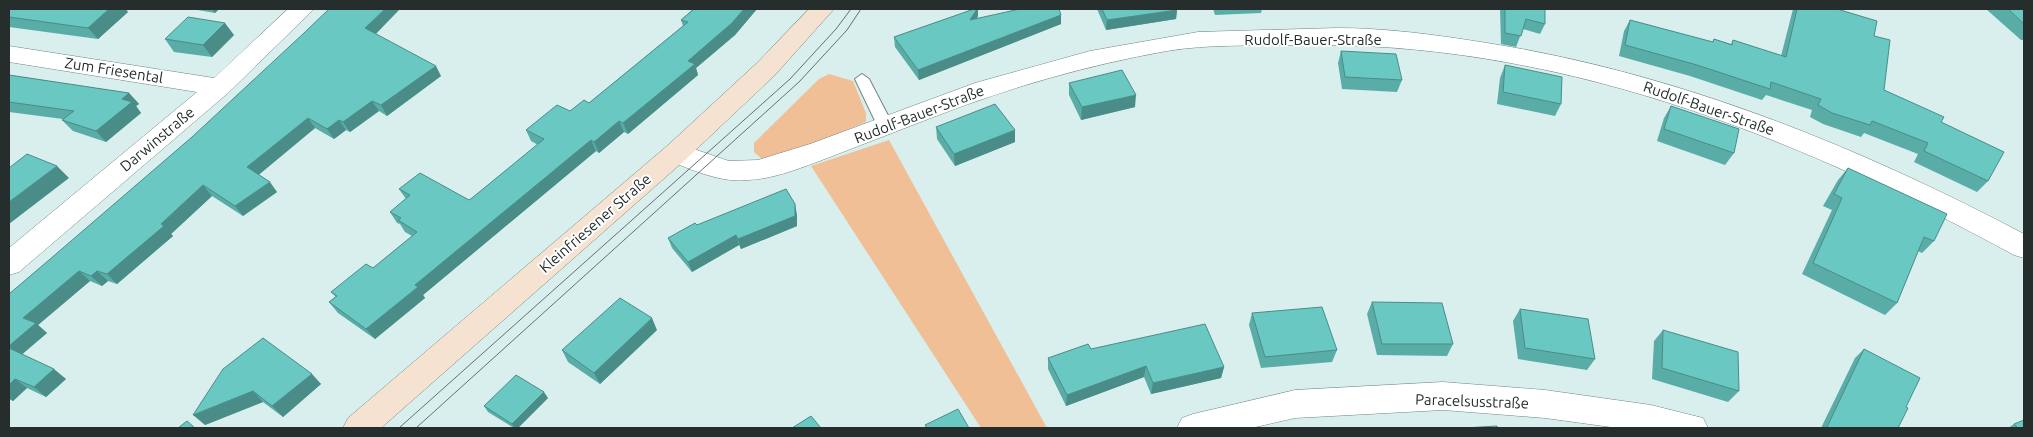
<svg xmlns="http://www.w3.org/2000/svg" width="2033" height="437" font-family="Ubuntu,sans-serif">
<style>
.green{fill:#f1bf95}
.lines{fill:none;stroke-linecap:round;stroke-linejoin:round}
.lane-casing{stroke:#718684;stroke-width:2}
.street-casing{stroke:#718684;stroke-width:1}
.secondary-casing{stroke:#718684;stroke-width:1}
.lane{fill:#fff;fill-rule:evenodd}
.street{fill:#fff;fill-rule:evenodd}
.secondary{fill:#f6e2d0;fill-rule:evenodd}
.tram{stroke:#637170;stroke-width:1}
.wall{fill:#5aaca7}
.shaded-wall{fill:#4a8c88}
.building{fill:#69c8c2;stroke:#4a8c88}
.labels{text-anchor:middle;dominant-baseline:central;stroke-width:4;stroke-linejoin:round;paint-order:stroke}
.street-label{font-size:15px;fill:#252e2d;stroke:#fff}
</style>
<rect width="100%" height="100%" fill="#d8efed"/>
<g class="green">
<path d="M829 74 853 81 866 113V122L781 158 762 159 754 152V143L819 79Z"/>
<path d="M889 140 1047 428H981L811 166Z"/>
</g>
<g class="lines">
<defs>
<path id="lane" d="M862 74 869 79 894 127 891 131H881L878 127 855 79Z"/>
<g id="street">
<path d="M288 9H314L228 93 19 272 9 275V248L197 92 9 62V46L214 78Z"/>
<path d="M1337 28C1387 28 1437 35 1487 43 1677 73 1855 145 2024 234V258L2014 255C1790 133 1553 40 1295 45 1252 46 1209 44 1167 51 1088 65 1011 87 936 116 896 131 857 147 817 162 795 170 772 179 748 180 720 183 693 170 667 160L663 153 667 146 676 143 729 161 758 160 810 144 975 83 1090 51 1198 32Z"/>
<path d="M1443 382 1545 390 1651 405 1703 418 1708 428H1618L1545 418 1443 410 1295 418 1251 428H1177L1182 418 1193 414 1295 390Z"/>
</g>
<path id="secondary" d="M809 9H834L775 75 685 160 381 428H343L348 418 667 146 757 63Z"/>
</defs>
<use href="#lane" class="lane-casing"/>
<use href="#street" class="street-casing"/>
<use href="#secondary" class="secondary-casing"/>
<use href="#lane" class="lane"/>
<use href="#street" class="street"/>
<use href="#secondary" class="secondary"/>
<g class="tram">
<path d="M399 428 790 79 836 29 851 9"/>
<path d="M416 428 799 82 847 30 861 9"/>
</g>
</g>
<g class="wall">
<path d="M9 9 128 12 98 39 9 27Z"/>
<path d="M192 9H219L215 13Z"/>
<path d="M690 9H757L735 35 696 68 698 75 628 134 624 132 599 153 596 151 423 295 425 298 375 339 338 313 329 302 336 297 331 292 373 268 412 236 405 232 400 224 397 223 390 212 406 199 399 189 469 200 472 198 538 145 531 141 526 130 589 103 683 26 681 20 692 10Z"/>
<path d="M977 9H978V16L977 18 1061 15V24L919 80 895 47 894 37Z"/>
<path d="M1097 9H1177V10L1176 19 1106 30Z"/>
<path d="M1213 9H1262L1261 13 1215 15Z"/>
<path d="M1500 9H1545V24L1540 34 1523 29 1516 47 1501 44Z"/>
<path d="M1793 9H1837L1874 36 1884 90 1941 122 1988 181 1977 192 1914 162 1918 154 1864 133 1861 137 1823 124 1810 117 1812 110 1766 95 1762 100 1690 76 1619 56 1624 31 1630 20 1712 42 1714 39 1731 44 1733 40 1781 56Z"/>
<path d="M1986 9H2024V40H2021Z"/>
<path d="M376 34 441 76 387 116 379 111 350 132 346 130 334 139 315 128 258 175 277 192 243 216 212 196 171 234 173 236 117 284 108 281 102 286 90 281 38 325 47 333 22 354 66 379 46 397 27 388 13 401 9 399V294Z"/>
<path d="M234 35 212 57 174 52 165 39Z"/>
<path d="M1341 51 1402 80 1397 92 1342 89 1338 63Z"/>
<path d="M1505 65 1561 104 1555 116 1497 104 1500 78Z"/>
<path d="M9 75 129 93 139 104 136 106 141 113 106 142 73 131 62 120 63 119 9 112Z"/>
<path d="M1069 83 1135 107 1081 120 1069 95Z"/>
<path d="M1671 106 1734 153 1725 165 1657 141 1664 118Z"/>
<path d="M936 127 1015 142 955 166 937 139Z"/>
<path d="M1848 168 1934 241 1922 253 1918 251 1897 303 1885 315 1802 274 1832 210 1823 206 1838 180Z"/>
<path d="M797 215V226L741 249 739 245 692 272 672 248 668 238 697 225Z"/>
<path d="M1372 302 1453 344 1447 356 1377 355 1367 314Z"/>
<path d="M1520 309 1595 359 1587 370 1518 359 1513 321Z"/>
<path d="M1252 313 1337 350 1332 362 1261 368 1249 325Z"/>
<path d="M657 330 600 384 568 362 562 350Z"/>
<path d="M1663 330 1739 391 1728 402 1652 379 1654 341Z"/>
<path d="M263 338 321 384 283 417 263 402 205 425Z"/>
<path d="M1091 349 1224 367 1221 378 1151 394 1144 377 1066 406 1048 369V358Z"/>
<path d="M1864 349 1906 407 1898 428H1821L1855 358Z"/>
<path d="M548 398 518 428H514L488 412 484 406Z"/>
<path d="M2014 424 2024 428H2008Z"/>
</g>
<g class="shaded-wall">
<path d="M109 9H126L128 12 98 39 88 28Z"/>
<path d="M212 9H219L215 13Z"/>
<path d="M385 9H400L371 39 365 28Z"/>
<path d="M744 9H757L735 35 696 68 698 75 628 134 623 123 688 61Z"/>
<path d="M977 9H978V16L971 29 970 20Z"/>
<path d="M1177 10 1176 19 1106 30 1107 20Z"/>
<path d="M1061 15V24L919 80 918 70Z"/>
<path d="M225 23 234 35 212 57 203 45Z"/>
<path d="M436 66 441 76 387 116 381 105Z"/>
<path d="M129 93 139 104 136 106 141 113 106 142 96 131 122 99Z"/>
<path d="M1136 95 1135 107 1081 120 1082 107Z"/>
<path d="M372 101 379 111 350 132 343 122Z"/>
<path d="M308 118 315 128 255 178 247 167Z"/>
<path d="M339 120 346 130 334 139 327 129Z"/>
<path d="M619 121 624 132 599 153 594 142Z"/>
<path d="M1015 130V142L955 166 954 154Z"/>
<path d="M591 140 596 151 423 295 425 298 375 339 366 329 415 285Z"/>
<path d="M57 166 69 178 9 224V202Z"/>
<path d="M270 182 277 192 243 216 235 206Z"/>
<path d="M203 185 212 196 171 234 173 236 117 284 107 274Z"/>
<path d="M795 204 797 215V226L741 249 738 239Z"/>
<path d="M736 235 739 245 692 272 688 262Z"/>
<path d="M79 271 90 281 38 325 47 333 19 357 9 349V346L23 318Z"/>
<path d="M97 271 108 281 102 286 91 276Z"/>
<path d="M652 318 657 330 600 384 594 373Z"/>
<path d="M1146 366 1144 377 1066 406 1067 395Z"/>
<path d="M1224 367 1221 378 1151 394 1153 383Z"/>
<path d="M54 369 66 379 46 397 34 387Z"/>
<path d="M312 374 321 384 283 417 272 406Z"/>
<path d="M15 379 27 388 13 401 9 398V385Z"/>
<path d="M253 391 263 402 205 425 193 415Z"/>
<path d="M544 392 548 398 518 428H515L512 424Z"/>
</g>
<g class="building">
<path d="M9 9H109L88 28 9 17Z"/>
<path d="M329 9H385L365 28 436 66 381 105 372 101 343 122 339 120 327 129 308 118 247 167 270 182 235 206 203 185 161 224 164 226 107 274 97 271 91 276 79 271 23 318 36 323 9 346V294L49 260 192 137 304 33Z"/>
<path d="M694 9H744L732 23 688 61 695 64 623 123 619 121 594 142 591 140 415 285 418 287 366 329 329 302 337 296 331 292 366 264 373 268 417 232 398 220 401 218 390 212 410 195 399 189 420 173 469 200 472 198 544 139 526 130 557 105 570 111 584 100 589 103 688 22 681 20Z"/>
<path d="M974 9H977L970 20 1020 9H1059L1061 15 918 70 894 37Z"/>
<path d="M1102 9H1177V10L1107 20Z"/>
<path d="M1505 9H1545V24L1526 19 1521 36 1505 33Z"/>
<path d="M1797 9H1837L1877 21 1874 36 1890 40 1884 90 1944 117 1941 122 2004 152 1988 181 1924 151 1928 143 1872 121 1870 125 1832 113 1818 105 1821 99 1771 82 1770 89 1697 65 1625 45 1630 20 1713 42 1714 39 1732 45 1733 40 1786 57Z"/>
<path d="M2008 9H2024V24Z"/>
<path d="M188 17 225 23 203 45 165 39Z"/>
<path d="M1341 51 1396 54 1402 80 1345 77Z"/>
<path d="M1505 65 1562 77 1561 104 1503 92Z"/>
<path d="M1122 70 1136 95 1082 107 1069 83Z"/>
<path d="M9 75 129 93 122 99 132 102 96 131 62 120 74 111 9 102Z"/>
<path d="M995 104 1015 130 954 154 936 127Z"/>
<path d="M1671 106 1739 129 1734 153 1664 129Z"/>
<path d="M27 154 57 166 9 202V168Z"/>
<path d="M1848 168 1947 214 1934 241 1924 237 1897 303 1813 263 1842 198 1834 194Z"/>
<path d="M786 189 795 204V216L738 239 736 235 688 262 668 238 695 223 697 225Z"/>
<path d="M620 298 652 318 594 373 562 350Z"/>
<path d="M1372 302 1442 303 1453 344H1382Z"/>
<path d="M1322 307 1337 350 1265 357 1252 313Z"/>
<path d="M1520 309 1588 319 1595 359 1525 348Z"/>
<path d="M1205 324 1224 367 1153 383 1146 366 1067 395 1048 358 1088 344 1091 349Z"/>
<path d="M1663 330 1738 352 1739 391 1662 368Z"/>
<path d="M263 338 312 374 272 406 253 391 193 415 223 369Z"/>
<path d="M9 348 54 369 34 387 15 379 9 385Z"/>
<path d="M1864 349 1920 378 1906 407 1908 408 1898 428H1829L1827 427Z"/>
<path d="M516 375 544 392 512 424 484 406Z"/>
<path d="M958 409 969 428H927L925 425Z"/>
<path d="M811 416 821 428H792Z"/>
<path d="M2024 420V428H2018L2014 424Z"/>
<path d="M187 421 195 428H178Z"/>
<path d="M1497 426 1498 428H1464Z"/>
</g>
<g class="labels">
<g class="street-label">
<text x="1313" y="39">Rudolf-Bauer-Straße</text>
<text transform="translate(114 70) rotate(9)">Zum Friesental</text>
<text transform="translate(1709 108) rotate(19)">Rudolf-Bauer-Straße</text>
<text transform="translate(919 114) rotate(-21)">Rudolf-Bauer-Straße</text>
<text transform="translate(157 139) rotate(-40)">Darwinstraße</text>
<text transform="translate(595 223) rotate(-41)">Kleinfriesener Straße</text>
<text transform="translate(1472 401) rotate(2)">Paracelsusstraße</text>
</g>
</g>
<rect width="2033" height="437" fill="none" stroke="#252e2d" stroke-width="20"/>
</svg>
